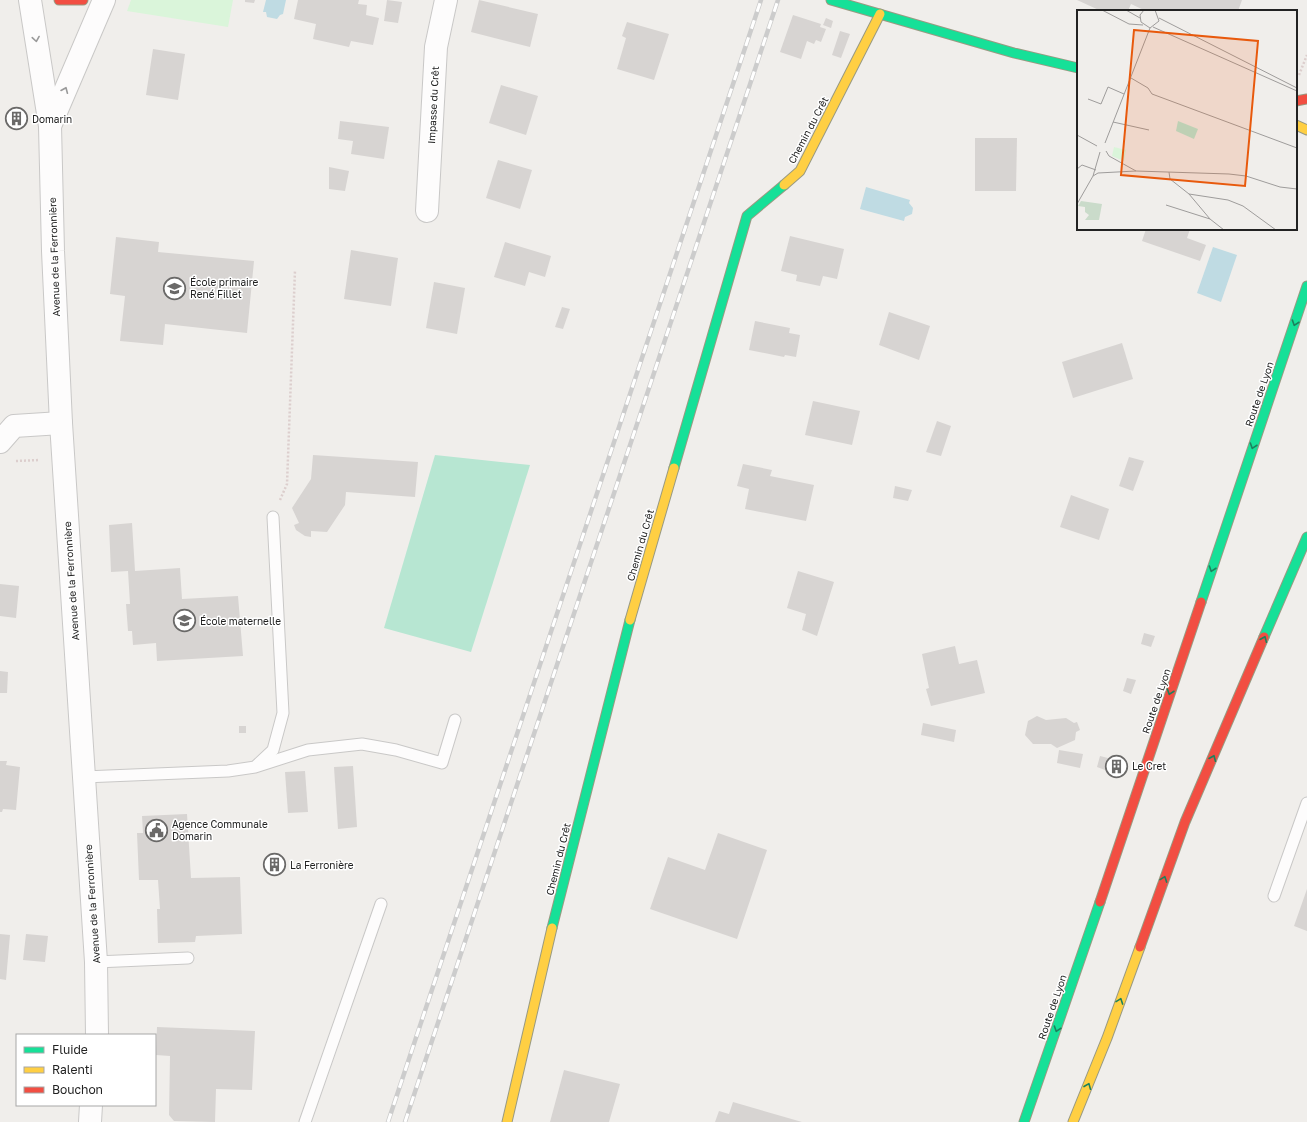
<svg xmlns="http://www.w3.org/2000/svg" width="1307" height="1122" font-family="'Golos Text',sans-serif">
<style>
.park{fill:#daf5da}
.pitch{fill:#b7e6d2}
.water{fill:#bfdbe3}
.building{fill:#d7d4d2}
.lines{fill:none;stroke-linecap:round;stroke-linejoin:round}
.lane-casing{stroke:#c9c8c7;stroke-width:13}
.street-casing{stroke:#c9c8c7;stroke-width:24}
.fast-casing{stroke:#999a82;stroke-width:11}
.slow-casing{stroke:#999a82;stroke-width:11}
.jam-casing{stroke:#999a82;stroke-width:11}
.path{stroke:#dccecd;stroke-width:2.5;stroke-dasharray:2 2;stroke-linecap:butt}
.lane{stroke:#fdfcfc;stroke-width:11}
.street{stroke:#fdfcfc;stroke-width:22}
.fast{stroke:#16e098;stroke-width:9}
.slow{stroke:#ffcf43;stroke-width:9}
.jam{stroke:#f24e42;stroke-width:9}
.rail-casing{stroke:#ccc;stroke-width:4.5}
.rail{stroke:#fff;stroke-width:3;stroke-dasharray:9;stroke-linecap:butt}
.oneway{stroke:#9a9a9a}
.oneway2{stroke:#1c815d}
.labels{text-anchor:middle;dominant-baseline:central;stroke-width:3;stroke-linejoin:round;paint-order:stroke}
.street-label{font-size:10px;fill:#222;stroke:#fff}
.poi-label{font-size:10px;fill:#222;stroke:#fff;text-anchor:start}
.inset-road{fill:none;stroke:#9e9c9b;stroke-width:1}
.view{fill:#e8590c;fill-opacity:0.15;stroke:#e8590c;stroke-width:2}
.inset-edge{fill:none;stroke:#222;stroke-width:2}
</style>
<rect width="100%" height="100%" fill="#f0eeeb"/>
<path class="park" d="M131 0H233L228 27 127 11Z"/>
<path class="pitch" d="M435 455 530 465 471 652 384 628Z"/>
<g class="water">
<path d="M266 0H286L283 14 280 15 277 19 267 17 266 12H263Z"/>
<path d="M866 187 910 200 909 203 913 208 912 214 905 217 904 221 860 209Z"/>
<path d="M1213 247 1237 255 1221 302 1197 293Z"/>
</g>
<g class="building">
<path d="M245 0H255L254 3 245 2Z"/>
<path d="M298 0H359L358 4 367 5 366 15 379 18 373 45 351 41 349 47 313 39 316 24 294 19Z"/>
<path d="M387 0 402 2 398 23 384 21Z"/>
<path d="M479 0 538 14 530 47 471 32Z"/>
<path d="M1077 0H1242L1238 11H1146L1131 4 1128 11H1101Z"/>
<path d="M793 15 821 24 820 27 826 29 821 42 816 40 814 44 807 41 801 59 780 52Z"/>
<path d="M826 18 833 21 831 28 823 25Z"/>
<path d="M627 22 669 34 654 80 617 69 626 38 622 36Z"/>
<path d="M840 31 850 34 841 58 832 55Z"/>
<path d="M153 49 185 54 178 100 146 95Z"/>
<path d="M501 85 538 96 526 135 489 123Z"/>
<path d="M21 115 22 123H13V116Z"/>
<path d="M340 121 389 127 384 159 351 154 353 141 338 139Z"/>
<path d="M975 138H1017L1016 191H975Z"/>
<path d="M498 160 532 170 520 209 486 198Z"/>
<path d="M329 167 349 171 345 191 329 189Z"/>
<path d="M1146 229H1190L1187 238 1206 245 1200 261 1142 241Z"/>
<path d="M790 236 844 249 837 279 823 276 820 286 796 281 797 275 781 271Z"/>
<path d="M116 237 159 242 158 252 254 261 247 333 165 324 163 345 120 341 125 296 110 294Z"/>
<path d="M505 242 551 256 545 277 529 272 525 286 494 277Z"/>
<path d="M351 250 398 258 391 306 344 299Z"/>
<path d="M434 282 465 288 457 334 426 328Z"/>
<path d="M562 307 570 309 563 329 555 327Z"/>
<path d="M889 312 930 326 919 360 879 345Z"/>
<path d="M755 321 790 328 789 333 800 335 796 357 785 355 784 357 749 350Z"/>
<path d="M1122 343 1133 379 1073 398 1062 362Z"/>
<path d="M813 401 860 411 852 445 805 435Z"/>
<path d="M937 421 951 426 941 456 926 452Z"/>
<path d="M313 455 418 462 415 497 346 492 345 505 327 532 311 531V537L305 536 296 530 294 525 299 523 292 508 311 479Z"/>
<path d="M1129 457 1144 461 1133 491 1119 486Z"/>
<path d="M743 464 772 470 770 476 814 485 806 521 745 509 749 489 737 486Z"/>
<path d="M895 486 912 490 908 501 893 498Z"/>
<path d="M1071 495 1109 509 1099 540 1060 527Z"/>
<path d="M132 523 135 571 180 568 182 599 238 596 243 656 157 661 156 643 133 645 132 631H128L126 604H130L128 571 111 572 109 525Z"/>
<path d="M798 571 834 582 817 636 802 630 806 614 787 608Z"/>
<path d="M0 584 19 586 16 618 0 616Z"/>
<path d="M1144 633 1155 636 1151 647 1141 644Z"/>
<path d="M955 646 959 664 977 660 985 693 931 706 926 689 929 688 922 654Z"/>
<path d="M0 671 8 672 7 693H0Z"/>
<path d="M1127 678 1136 680 1131 694 1123 691Z"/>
<path d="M1037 716 1046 720 1066 718 1074 723 1077 722 1080 730 1076 732 1075 740 1057 748 1051 744H1033L1025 735 1028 721Z"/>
<path d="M923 723 956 730 954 742 921 735Z"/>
<rect x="239" y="726" width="7" height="7"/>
<path d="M1059 750 1083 754 1080 768 1057 763Z"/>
<path d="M1100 756 1108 758 1105 770 1097 767Z"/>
<path d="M1113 759 1123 763 1119 774 1109 770Z"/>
<path d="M0 761H7L6 765 20 767 16 810 3 809 2 812H0Z"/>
<path d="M353 766 357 827 338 829 334 767Z"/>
<path d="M305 771 308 812 288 813 285 772Z"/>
<path d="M187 814 191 878 240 877 242 934 196 936 195 942 158 943 157 909H160L158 880H139L137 833H143L142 816Z"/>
<path d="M718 833 767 850 737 939 650 909 668 857 705 870Z"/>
<path d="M269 859H278V870H270Z"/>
<path d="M1307 889V931L1294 926Z"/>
<path d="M0 934 10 935 6 980 0 979Z"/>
<path d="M26 934 48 936 45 962 23 960Z"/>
<path d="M157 1027 255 1031 252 1090 216 1089 215 1122 174 1121 169 1115 170 1056 156 1055Z"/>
<path d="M564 1070 620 1084 609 1122H550Z"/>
<path d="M733 1102 802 1122H715L719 1111 729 1114Z"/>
</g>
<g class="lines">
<defs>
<g id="lane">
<path d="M257 765 273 750 283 713 273 517"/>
<path d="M84 777 228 771 255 767 308 750 362 744 396 750 442 763 455 720"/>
<path d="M1274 896 1307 803"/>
<path d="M96 962 188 958"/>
<path d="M305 1122 381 904"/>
</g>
<g id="street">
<path d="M30 0 50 126 53 251 61 423 96 962 97 1035"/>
<path d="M50 126 104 0"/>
<path d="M427 211 436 47 446 0"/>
<path d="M0 442 14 426 61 423"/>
<path d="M90 1122 91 1105"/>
</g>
<g id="fast">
<path d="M831 0 1014 53 1078 68"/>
<path d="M674 468 747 216 784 185"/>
<path d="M1201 602 1307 286"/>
<path d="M1264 637 1307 537"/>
<path d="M552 928 630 620"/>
<path d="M1024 1122 1100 902"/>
</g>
<g id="slow">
<path d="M1296 125 1307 130"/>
<path d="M784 185 800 171 880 14"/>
<path d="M630 620 674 468"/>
<path d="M507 1122 552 928"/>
<path d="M1073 1122 1107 1038 1140 947"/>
</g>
<g id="jam">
<path d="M59 0H83"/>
<path d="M1296 101 1307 99"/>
<path d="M1100 902 1201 602"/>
<path d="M1140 947 1185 822 1264 637"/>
</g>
</defs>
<use href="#lane" class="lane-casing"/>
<use href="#street" class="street-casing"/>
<use href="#fast" class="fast-casing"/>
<use href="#slow" class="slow-casing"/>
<use href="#jam" class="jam-casing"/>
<g class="path">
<path d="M1299 75 1307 55"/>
<path d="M16 461 39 460"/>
<path d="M280 500 287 484 295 270"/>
</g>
<use href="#lane" class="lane"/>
<use href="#street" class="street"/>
<use href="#fast" class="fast"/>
<use href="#slow" class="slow"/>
<use href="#jam" class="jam"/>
<defs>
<g id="rail">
<path d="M388 1122 761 0"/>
<path d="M405 1122 778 0"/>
</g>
</defs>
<use href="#rail" class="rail-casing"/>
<use href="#rail" class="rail"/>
</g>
<defs><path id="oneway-chevron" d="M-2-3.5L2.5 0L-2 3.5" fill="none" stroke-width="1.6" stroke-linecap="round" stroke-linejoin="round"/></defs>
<g class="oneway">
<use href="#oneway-chevron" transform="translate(36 39) rotate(81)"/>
<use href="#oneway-chevron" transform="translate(65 90) rotate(-67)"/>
</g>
<g class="oneway2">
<use href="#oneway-chevron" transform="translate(1295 323) rotate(109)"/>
<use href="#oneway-chevron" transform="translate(1253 446) rotate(109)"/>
<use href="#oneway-chevron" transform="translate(1212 569) rotate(109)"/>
<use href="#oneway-chevron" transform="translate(1264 639) rotate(-67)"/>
<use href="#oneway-chevron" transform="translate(1170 692) rotate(109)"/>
<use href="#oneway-chevron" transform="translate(1213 758) rotate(-67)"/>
<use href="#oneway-chevron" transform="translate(1164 879) rotate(-70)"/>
<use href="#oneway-chevron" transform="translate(1120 1001) rotate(-70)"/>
<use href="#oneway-chevron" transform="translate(1057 1029) rotate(109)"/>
<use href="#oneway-chevron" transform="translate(1088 1086) rotate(-68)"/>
</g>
<defs>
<symbol id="building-ring" viewBox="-11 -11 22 22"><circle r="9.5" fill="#fff" stroke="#6a6968" stroke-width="1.5"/><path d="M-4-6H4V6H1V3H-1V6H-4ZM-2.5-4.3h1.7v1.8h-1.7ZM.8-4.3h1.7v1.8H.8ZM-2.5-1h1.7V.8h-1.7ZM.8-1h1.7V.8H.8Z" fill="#6a6968"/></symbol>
<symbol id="school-ring" viewBox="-11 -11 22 22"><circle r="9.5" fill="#fff" stroke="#6a6968" stroke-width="1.5"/><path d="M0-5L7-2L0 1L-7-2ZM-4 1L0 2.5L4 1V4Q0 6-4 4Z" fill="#6a6968"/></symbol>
<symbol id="civic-ring" viewBox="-11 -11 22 22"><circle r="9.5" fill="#fff" stroke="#6a6968" stroke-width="1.5"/><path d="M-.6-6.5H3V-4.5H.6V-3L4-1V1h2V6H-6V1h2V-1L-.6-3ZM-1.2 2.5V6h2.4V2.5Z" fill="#6a6968"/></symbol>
</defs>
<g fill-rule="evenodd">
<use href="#building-ring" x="4" y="106" width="25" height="25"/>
<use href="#school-ring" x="162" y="276" width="25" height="25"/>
<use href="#school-ring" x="172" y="608" width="25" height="25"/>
<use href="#building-ring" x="1104" y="754" width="25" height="25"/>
<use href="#civic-ring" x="144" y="818" width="25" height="25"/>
<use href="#building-ring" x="262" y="852" width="25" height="25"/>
</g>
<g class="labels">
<g class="street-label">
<text transform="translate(433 105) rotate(-87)">Impasse du Crêt</text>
<text transform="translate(808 130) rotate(-62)">Chemin du Crêt</text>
<text transform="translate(54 257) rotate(-92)">Avenue de la Ferronnière</text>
<text transform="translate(1259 394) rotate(-71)">Route de Lyon</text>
<text transform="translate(640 545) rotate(-74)">Chemin du Crêt</text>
<text transform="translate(71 581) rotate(-94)">Avenue de la Ferronnière</text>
<text transform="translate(1156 701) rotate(-71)">Route de Lyon</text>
<text transform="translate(558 859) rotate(-76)">Chemin du Crêt</text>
<text transform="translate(92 904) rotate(-94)">Avenue de la Ferronnière</text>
<text transform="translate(1052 1007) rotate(-71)">Route de Lyon</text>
</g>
<g class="poi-label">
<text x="32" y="119">Domarin</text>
<text x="190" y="282">École primaire<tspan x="190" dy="12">René Fillet</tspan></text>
<text x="200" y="621">École maternelle</text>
<text x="1132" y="766">Le Cret</text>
<text x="172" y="824">Agence Communale<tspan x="172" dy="12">Domarin</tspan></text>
<text x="290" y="865">La Ferronière</text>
</g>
</g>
<g transform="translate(1077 10)">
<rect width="220" height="220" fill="#f0eeeb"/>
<path d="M4 191 25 194 22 210H8L12 205 8 202V197L1 196Z" fill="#cadbca"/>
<path d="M37 137 49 140 47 151 35 146Z" fill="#daf5da"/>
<path d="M101 111 121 119 117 129 99 121Z" fill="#b7e6d2"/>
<path class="inset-road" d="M25 0 52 14 66 15M49 0 63 8M67 0 63 5 64 12 73 18 82 11 78 0M82 8 220 78M76 17 220 81M54 68 71 78 75 84 220 138M11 89 24 94 31 77 47 84M36 112 72 120M0 125 20 136M28 133 73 18M29 141 32 146 59 161M0 159 5 155 19 160M92 162 93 169 112 184 133 209 147 220M16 166 21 163 59 161 152 164 169 166 203 177 220 179M112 184 151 190 166 196 199 220M0 194 16 166 23 142M89 195 133 209"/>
<path class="view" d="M57 20 181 31 168 176 44 165Z"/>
<rect width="220" height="220" class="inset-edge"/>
</g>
<rect x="16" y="1034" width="140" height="72" fill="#ffffff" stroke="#a7a7a7"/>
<rect x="24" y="1047" width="20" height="6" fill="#16e098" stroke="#a7a7a7"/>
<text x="52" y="1054" font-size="12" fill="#222222">Fluide</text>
<rect x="24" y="1067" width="20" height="6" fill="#ffcf43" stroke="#a7a7a7"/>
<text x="52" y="1074" font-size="12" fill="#222222">Ralenti</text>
<rect x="24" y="1087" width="20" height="6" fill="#f24e42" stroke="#a7a7a7"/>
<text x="52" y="1094" font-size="12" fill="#222222">Bouchon</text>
</svg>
